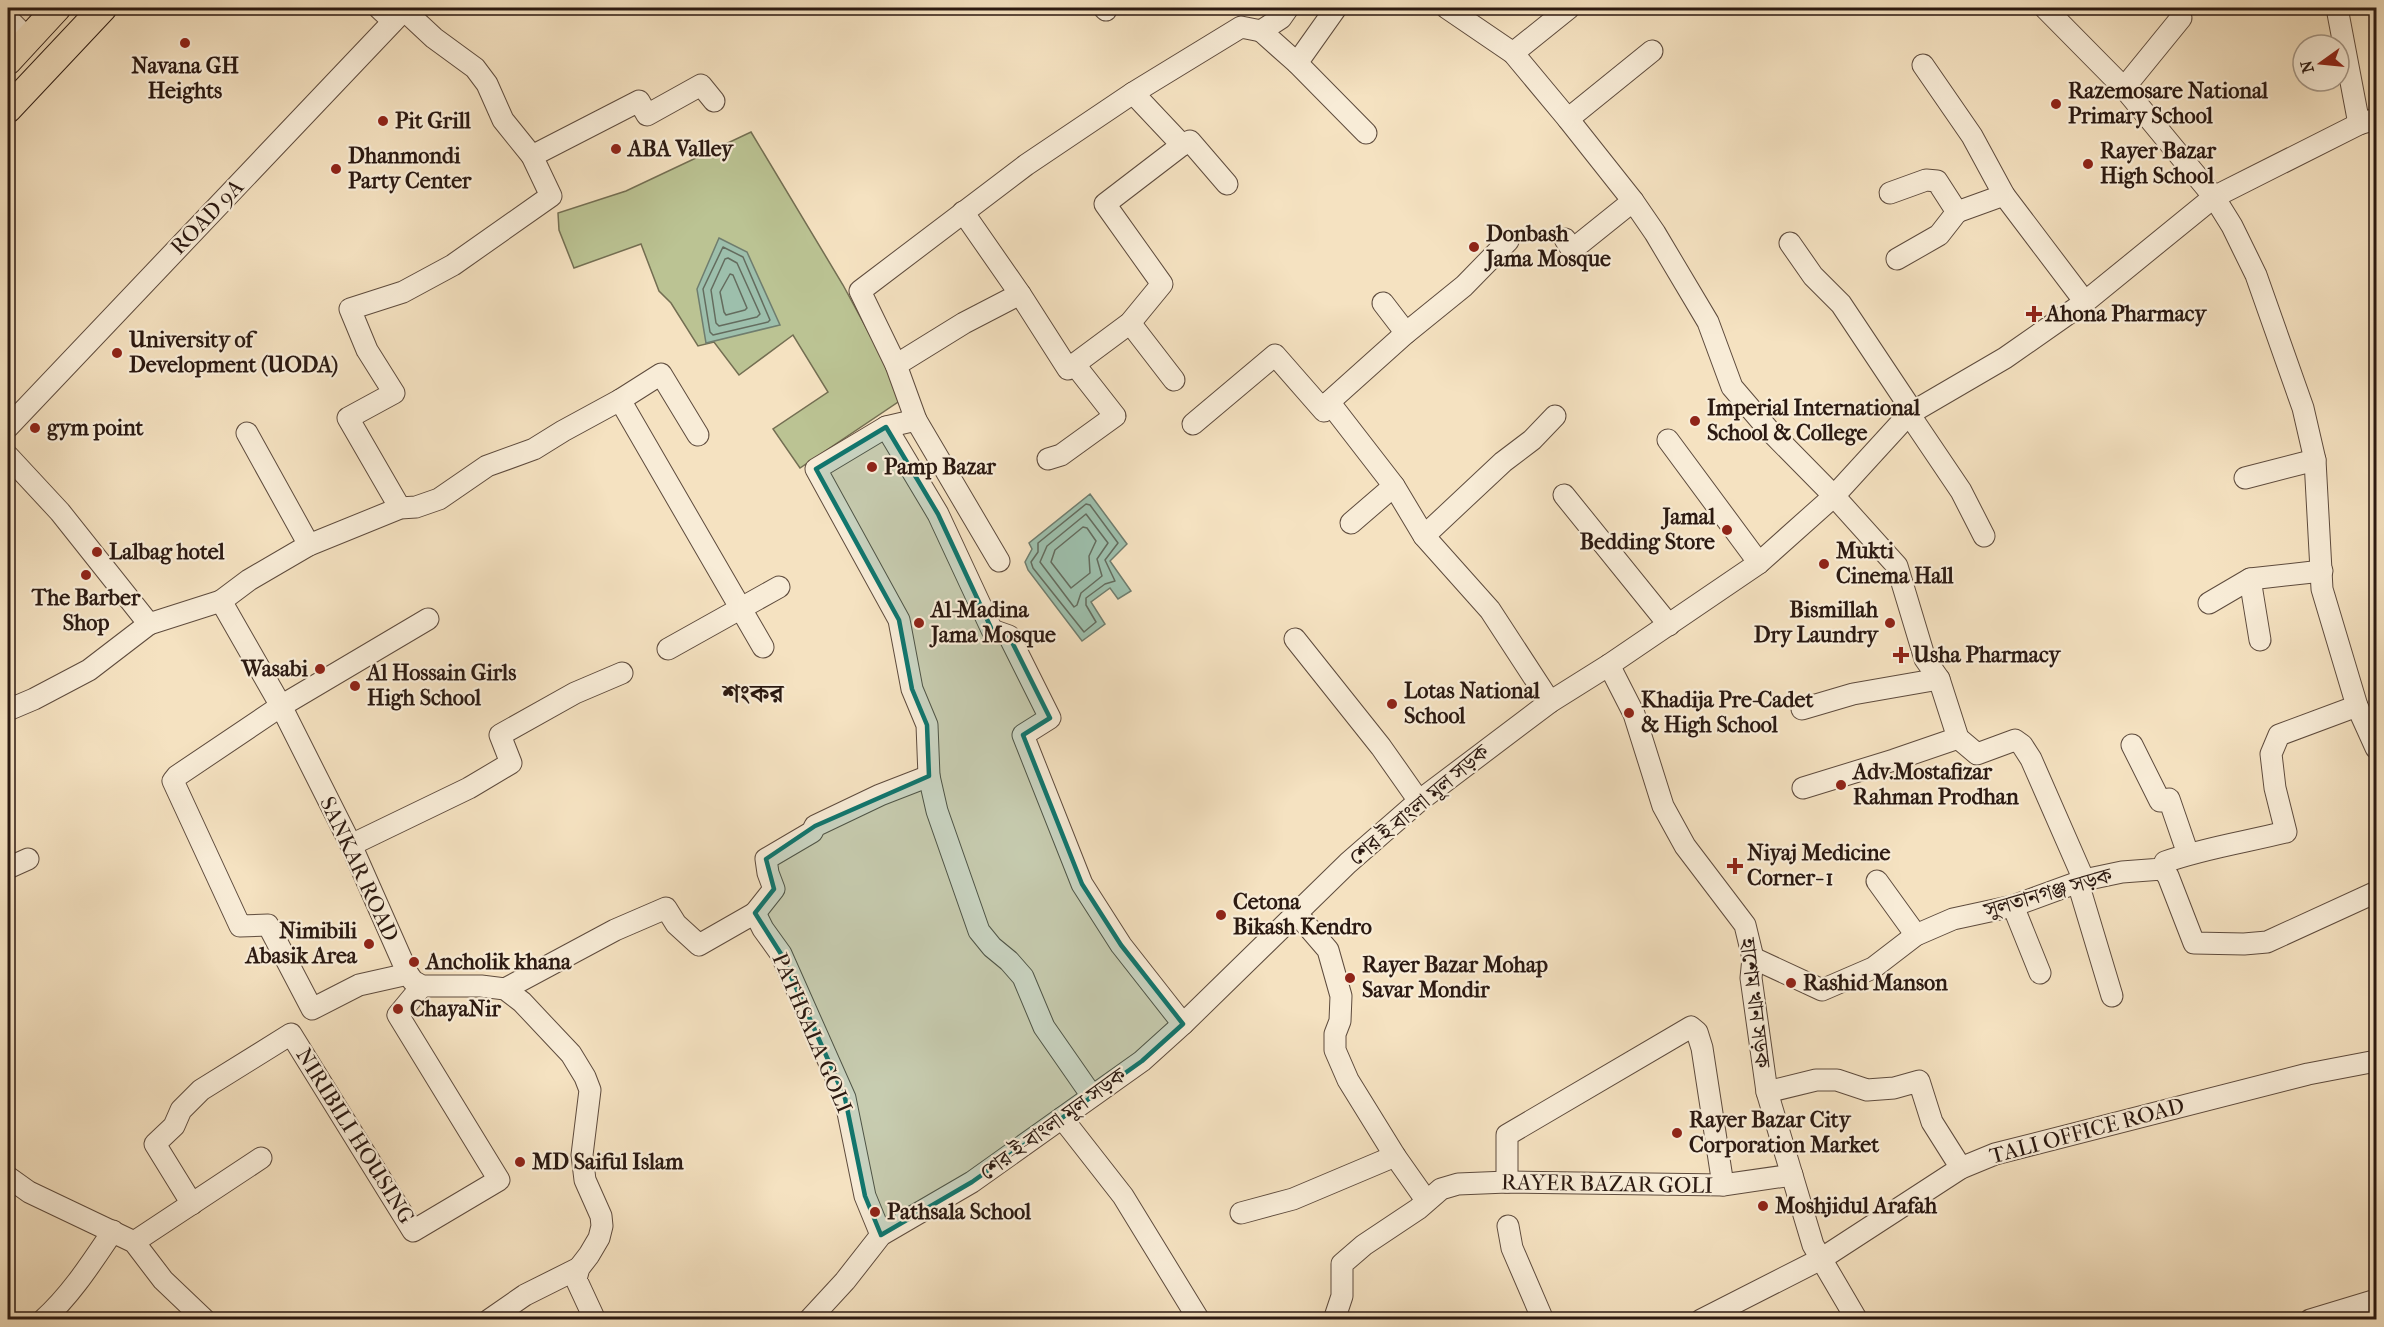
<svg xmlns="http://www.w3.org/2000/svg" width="2384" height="1327" font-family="'IM FELL French Canon','Noto Serif Bengali',serif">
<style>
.green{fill:#bbc393;stroke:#736e52;stroke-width:1.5}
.water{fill:#9dbfac;stroke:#6f7d6e;stroke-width:1.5}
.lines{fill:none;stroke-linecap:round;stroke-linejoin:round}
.shore{stroke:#646c5e;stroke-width:1.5}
.minor-casing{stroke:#5e4b3d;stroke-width:23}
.major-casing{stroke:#2b1911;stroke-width:29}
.minor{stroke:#f8ecd7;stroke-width:21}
.major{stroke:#f5e2c1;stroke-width:27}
.marked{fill:#0f766e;fill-opacity:0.2;stroke:#0f766e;stroke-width:4.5;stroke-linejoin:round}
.poi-dot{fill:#8f2418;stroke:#f8ecd7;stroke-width:2}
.labels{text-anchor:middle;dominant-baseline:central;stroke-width:4.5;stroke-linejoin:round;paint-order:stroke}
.poi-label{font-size:22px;font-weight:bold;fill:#2b1911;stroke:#f8ecd7;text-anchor:start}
.street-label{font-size:22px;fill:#2b1911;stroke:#f8ecd7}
.quarter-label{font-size:26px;font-weight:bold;fill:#2b1911;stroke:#f8ecd7}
</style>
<rect width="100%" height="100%" fill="#f5e2c1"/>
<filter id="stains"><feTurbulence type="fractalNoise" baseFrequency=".00333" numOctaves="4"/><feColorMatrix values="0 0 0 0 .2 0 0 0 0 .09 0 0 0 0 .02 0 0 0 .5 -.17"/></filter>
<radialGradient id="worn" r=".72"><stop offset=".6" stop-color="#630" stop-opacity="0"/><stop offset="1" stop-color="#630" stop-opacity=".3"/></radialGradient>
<path class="green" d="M751 132 843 285 904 398 800 468 773 429 828 392 793 335 739 375 714 342 698 346 671 303 659 291 641 244 574 268 559 230 558 213 626 191Z"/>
<g class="water">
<path d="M719 238 747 252 780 325 706 343 697 289Z"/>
<path d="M1090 494 1127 544 1110 561 1131 591 1118 599 1110 588 1091 602 1105 624 1082 641 1028 570 1025 562 1032 549 1029 543Z"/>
</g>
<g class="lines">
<g class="shore">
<path d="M723 247 743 257 770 320 768 322 713 335 710 332 703 289Z"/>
<path d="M728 258 737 263 760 314 757 317 719 326 716 323 711 290 725 259Z"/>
<path d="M730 274 733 275 747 308 745 310 726 315 724 312 720 292Z"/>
<path d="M1086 504 1090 505 1118 543 1105 560 1115 581 1105 584 1086 598V605L1096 622 1084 632 1033 568 1031 562 1038 552V543Z"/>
<path d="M1086 514 1108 543 1097 559 1102 576 1081 593 1077 605 1074 607 1040 562 1047 546Z"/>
<path d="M1083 527 1087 528 1096 541 1089 556 1090 573 1071 588 1051 562 1055 550Z"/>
</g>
<defs>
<g id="minor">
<path d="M379 8 393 21"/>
<path d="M1104 8 1106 10"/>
<path d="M1336 8 1297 63 1366 133"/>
<path d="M1447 8 1513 53 1568 119 1633 201 1655 233 1708 322 1732 387 1768 429 1834 496 1897 566 1925 659 1939 679 1958 738 1977 754 2015 740 2022 745 2031 759 2084 880"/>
<path d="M2045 8 2124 88 2214 197 2232 226 2256 275 2303 408 2315 460 2322 589 2357 706 2376 748"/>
<path d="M2337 8 2359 124"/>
<path d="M8 19 28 39"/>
<path d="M1261 31 1297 63"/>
<path d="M1513 53 1569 8"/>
<path d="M1923 65 1972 136 2004 195 2085 302"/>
<path d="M2124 88 2181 18"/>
<path d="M1133 93 1182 145"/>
<path d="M1568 119 1652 51"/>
<path d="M532 156 639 101 647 115 701 85 714 101"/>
<path d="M1890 193 1926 180 1937 181 1957 212 2004 195"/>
<path d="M963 212 1020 294 1068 369 1130 323 1162 284 1105 204 1182 145 1190 141 1227 184"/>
<path d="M1565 239 1572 250 1633 201"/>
<path d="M1790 243 1813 276 1841 304 1907 403 1909 414 1961 491 1984 536"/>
<path d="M1897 259 1939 235 1957 212"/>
<path d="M1383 303 1406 333"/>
<path d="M1130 323 1174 380"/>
<path d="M896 365 964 323 1020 294"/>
<path d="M620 400 661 374 698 435"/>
<path d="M1329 402 1394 486 1424 536 1490 610 1550 702"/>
<path d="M916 420 999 561"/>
<path d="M1193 424 1275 355 1324 411 1329 402 1406 333 1464 286 1508 241"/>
<path d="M8 427 406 8"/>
<path d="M886 427 938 514 992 630 1009 636 1050 718 1023 735 1082 884 1121 945 1183 1024"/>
<path d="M247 433 309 545"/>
<path d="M1668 440 1759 563"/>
<path d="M8 456 60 512 149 624 221 601 281 706 351 845 408 974 413 981 422 986H481L505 989 522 1002 571 1054 585 1077 590 1090 582 1155 585 1180 601 1216 602 1226 599 1238 589 1255 579 1268 576 1279 595 1320"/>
<path d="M1048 459 1061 455 1115 416 1075 365"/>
<path d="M2245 478 2315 460"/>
<path d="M1564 495 1669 625"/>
<path d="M400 508 348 418 394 393 367 350 350 309 403 292 453 265 551 196 532 156 503 120 487 84 475 68 434 38 404 10"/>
<path d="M1351 523 1394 486"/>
<path d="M1424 536 1503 462 1532 440 1555 416"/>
<path d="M2250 579 2260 640"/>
<path d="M221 601 249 580 309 545 400 508 416 507 439 499 487 466 534 449 563 431 620 400 763 647"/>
<path d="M2209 603 2250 579 2322 571"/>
<path d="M1295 639 1381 747 1419 801"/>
<path d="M668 649 779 587"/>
<path d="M1609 665 1634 714 1663 806 1685 846 1745 925 1753 958 1751 978 1767 1092 1813 1245 1857 1320"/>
<path d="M1802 709 1853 694 1939 679"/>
<path d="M8 710 34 699 89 670 149 624"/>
<path d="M2132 745 2160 801 2169 799 2188 854"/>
<path d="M1803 788 1894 760 1958 738"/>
<path d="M351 845 469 788 511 763 500 735 575 693 622 673"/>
<path d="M8 868 28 859"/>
<path d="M2162 869 2168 876 2194 943 2244 944 2267 942 2374 893"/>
<path d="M1877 881 1916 935"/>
<path d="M2078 883 2112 996"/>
<path d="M2013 906 2040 973"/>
<path d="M755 913 774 889 768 873 766 859 812 832 815 826 880 795 929 776"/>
<path d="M1297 914 1328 950 1341 996 1340 1021 1335 1034V1050L1348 1080 1395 1156 1426 1200"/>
<path d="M1753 958 1822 990 1873 968 1916 935 1953 919 2013 906 2084 880 2122 872 2162 869 2165 862C2204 848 2246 842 2286 832L2275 788 2271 754 2279 735 2357 706"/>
<path d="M408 974 359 985 312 1009 268 925 240 926 173 781 177 776 281 706 428 619"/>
<path d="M505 989 615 930 666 908 676 924 699 945 755 913 763 929 781 954 845 1098 865 1196 881 1235"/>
<path d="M1767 1092 1816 1080H1837L1867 1090 1894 1088 1919 1081 1932 1122 1961 1168"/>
<path d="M1092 1096 1044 1027 1023 977 1009 961 992 947 979 931 937 811 929 776 927 725 912 689 899 620 816 469 886 427 916 420 896 365 860 291 1026 165 1133 93 1241 27 1261 31 1281 18 1288 8"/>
<path d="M1062 1118 1123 1196 1199 1320"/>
<path d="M8 1177 29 1192 134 1242 163 1280 205 1320"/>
<path d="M1507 1182V1135L1691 1027 1697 1032 1702 1048 1723 1185"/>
<path d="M192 1204 155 1144 174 1126 181 1110 201 1090 291 1034 413 1231 499 1180 398 1015 422 986"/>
<path d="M1241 1213 1293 1199 1395 1156"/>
<path d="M1508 1226 1512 1248 1543 1320"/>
<path d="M134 1242 261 1158"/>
<path d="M43 1320C71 1295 92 1262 113 1231"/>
<path d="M489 1320 525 1295 579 1268"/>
<path d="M809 1320 845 1281 881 1235 972 1182 1142 1061 1183 1024 1348 863 1419 801 1550 702 1609 665 1759 563 1834 496 1909 414 2005 358 2085 302 2214 197 2359 124 2376 119"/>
<path d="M1334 1320 1342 1296V1264L1364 1245 1418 1209 1441 1189 1458 1184 1507 1182 1723 1185 1792 1175"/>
<path d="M1701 1320 1821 1259 1961 1168 1995 1154 2308 1074 2376 1061"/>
<path d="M2310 1320 2376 1300"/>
</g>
<g id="major">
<path d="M8 61 57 8"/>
<path d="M8 109 103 8"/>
</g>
</defs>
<use href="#minor" class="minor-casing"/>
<use href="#major" class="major-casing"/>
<use href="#minor" class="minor"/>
<use href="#major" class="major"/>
</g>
<path class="marked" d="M886 427 938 514 992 630 1009 636 1050 718 1023 735 1082 884 1121 945 1183 1024 1142 1061 972 1182 881 1235 865 1196 845 1098 781 954 755 913 774 889 766 859 815 826 929 776 927 725 912 689 899 620 816 469Z"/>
<g class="poi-dot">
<circle cx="185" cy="43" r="6"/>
<circle cx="2056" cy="104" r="6"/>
<circle cx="383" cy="121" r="6"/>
<circle cx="616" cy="149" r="6"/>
<circle cx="2088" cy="164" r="6"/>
<circle cx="336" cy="169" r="6"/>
<circle cx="1474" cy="247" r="6"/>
<path d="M2031 305h6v6h6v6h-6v6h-6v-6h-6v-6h6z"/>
<circle cx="117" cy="353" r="6"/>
<circle cx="1695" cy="421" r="6"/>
<circle cx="35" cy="428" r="6"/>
<circle cx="872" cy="467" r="6"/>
<circle cx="1727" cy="530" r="6"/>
<circle cx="97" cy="552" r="6"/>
<circle cx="1824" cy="564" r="6"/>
<circle cx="86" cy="575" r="6"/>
<circle cx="919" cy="623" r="6"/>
<circle cx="1890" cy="623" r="6"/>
<path d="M1898 646h6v6h6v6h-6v6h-6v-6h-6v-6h6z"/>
<circle cx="320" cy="669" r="6"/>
<circle cx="355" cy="686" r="6"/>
<circle cx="1392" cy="704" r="6"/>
<circle cx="1629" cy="713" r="6"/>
<circle cx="1841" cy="785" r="6"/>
<path d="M1732 857h6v6h6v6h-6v6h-6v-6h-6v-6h6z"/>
<circle cx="1221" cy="915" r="6"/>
<circle cx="369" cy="944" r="6"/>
<circle cx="414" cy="962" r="6"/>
<circle cx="1350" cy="978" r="6"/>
<circle cx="1791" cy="983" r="6"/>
<circle cx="398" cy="1009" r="6"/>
<circle cx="1677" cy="1133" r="6"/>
<circle cx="520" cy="1162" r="6"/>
<circle cx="1763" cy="1206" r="6"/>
<circle cx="875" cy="1212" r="6"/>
</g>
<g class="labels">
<g class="poi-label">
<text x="185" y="66" text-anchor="middle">Navana GH<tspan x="185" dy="25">Heights</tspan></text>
<text x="2068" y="91">Razemosare National<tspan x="2068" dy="25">Primary School</tspan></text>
<text x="395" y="121">Pit Grill</text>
<text x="628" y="149">ABA Valley</text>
<text x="2100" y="151">Rayer Bazar<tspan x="2100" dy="25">High School</tspan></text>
<text x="348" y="156">Dhanmondi<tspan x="348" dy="25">Party Center</tspan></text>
<text x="1486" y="234">Donbash<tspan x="1486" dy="25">Jama Mosque</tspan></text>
<text x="2046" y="314">Ahona Pharmacy</text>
<text x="129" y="340">University of<tspan x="129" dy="25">Development (UODA)</tspan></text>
<text x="1707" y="408">Imperial International<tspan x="1707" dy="25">School &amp; College</tspan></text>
<text x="47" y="428">gym point</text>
<text x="884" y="467">Pamp Bazar</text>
<text x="1715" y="517" text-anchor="end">Jamal<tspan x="1715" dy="25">Bedding Store</tspan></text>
<text x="1836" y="551">Mukti<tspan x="1836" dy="25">Cinema Hall</tspan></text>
<text x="109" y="552">Lalbag hotel</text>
<text x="86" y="598" text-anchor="middle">The Barber<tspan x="86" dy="25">Shop</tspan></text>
<text x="931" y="610">Al-Madina<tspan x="931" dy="25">Jama Mosque</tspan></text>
<text x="1878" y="610" text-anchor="end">Bismillah<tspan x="1878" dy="25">Dry Laundry</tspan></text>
<text x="1913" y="655">Usha Pharmacy</text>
<text x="308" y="669" text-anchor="end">Wasabi</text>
<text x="367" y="673">Al Hossain Girls<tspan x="367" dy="25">High School</tspan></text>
<text x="1404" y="691">Lotas National<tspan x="1404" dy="25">School</tspan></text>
<text x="1641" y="700">Khadija Pre-Cadet<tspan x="1641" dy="25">&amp; High School</tspan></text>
<text x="1853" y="772">Adv.Mostafizar<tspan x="1853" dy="25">Rahman Prodhan</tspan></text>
<text x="1747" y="853">Niyaj Medicine<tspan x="1747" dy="25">Corner- 1</tspan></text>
<text x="1233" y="902">Cetona<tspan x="1233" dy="25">Bikash Kendro</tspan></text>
<text x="357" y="931" text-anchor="end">Nimibili<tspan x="357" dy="25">Abasik Area</tspan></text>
<text x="426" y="962">Ancholik khana</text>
<text x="1362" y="965">Rayer Bazar Mohap<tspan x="1362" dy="25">Savar Mondir</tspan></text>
<text x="1803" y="983">Rashid Manson</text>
<text x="410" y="1009">ChayaNir</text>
<text x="1689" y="1120">Rayer Bazar City<tspan x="1689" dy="25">Corporation Market</tspan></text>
<text x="532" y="1162">MD Saiful Islam</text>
<text x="1775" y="1206">Moshjidul Arafah</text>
<text x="887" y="1212">Pathsala School</text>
</g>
<g class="street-label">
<text transform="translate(207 217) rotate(-46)">ROAD 9A</text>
<text transform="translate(1419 805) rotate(-40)">শের-ই-বাংলা মূল সড়ক</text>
<text transform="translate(359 869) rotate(65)">SANKAR ROAD</text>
<text transform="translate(2048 893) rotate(-16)">সুলতানগঞ্জ সড়ক</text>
<text transform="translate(1755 1003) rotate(83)">হাশেম খান সড়ক</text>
<text transform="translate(812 1033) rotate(67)">PATHSALA GOLI</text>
<text transform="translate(1053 1124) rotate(-36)">শের-ই-বাংলা মূল সড়ক</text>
<text transform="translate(2087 1131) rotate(-15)">TALI OFFICE ROAD</text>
<text transform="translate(355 1136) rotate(58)">NIRIBILI HOUSING</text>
<text transform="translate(1607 1184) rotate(1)">RAYER BAZAR GOLI</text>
</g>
<g class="quarter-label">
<text x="753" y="693">শংকর</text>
</g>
</g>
<rect width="2384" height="1327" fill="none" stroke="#f5e2c1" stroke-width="30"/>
<rect x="9" y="9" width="2366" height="1309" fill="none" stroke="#2b1911" stroke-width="3"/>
<rect x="15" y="15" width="2354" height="1297" fill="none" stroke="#2b1911" stroke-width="1.5"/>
<g transform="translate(2321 63) rotate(255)"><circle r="28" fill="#f8ecd7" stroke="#a69888" stroke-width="1.5"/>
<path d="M0-4.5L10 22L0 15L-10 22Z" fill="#8f2418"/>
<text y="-9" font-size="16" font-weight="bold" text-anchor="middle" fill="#2b1911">N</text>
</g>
<rect width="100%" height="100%" filter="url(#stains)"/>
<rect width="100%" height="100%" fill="url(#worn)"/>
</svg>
